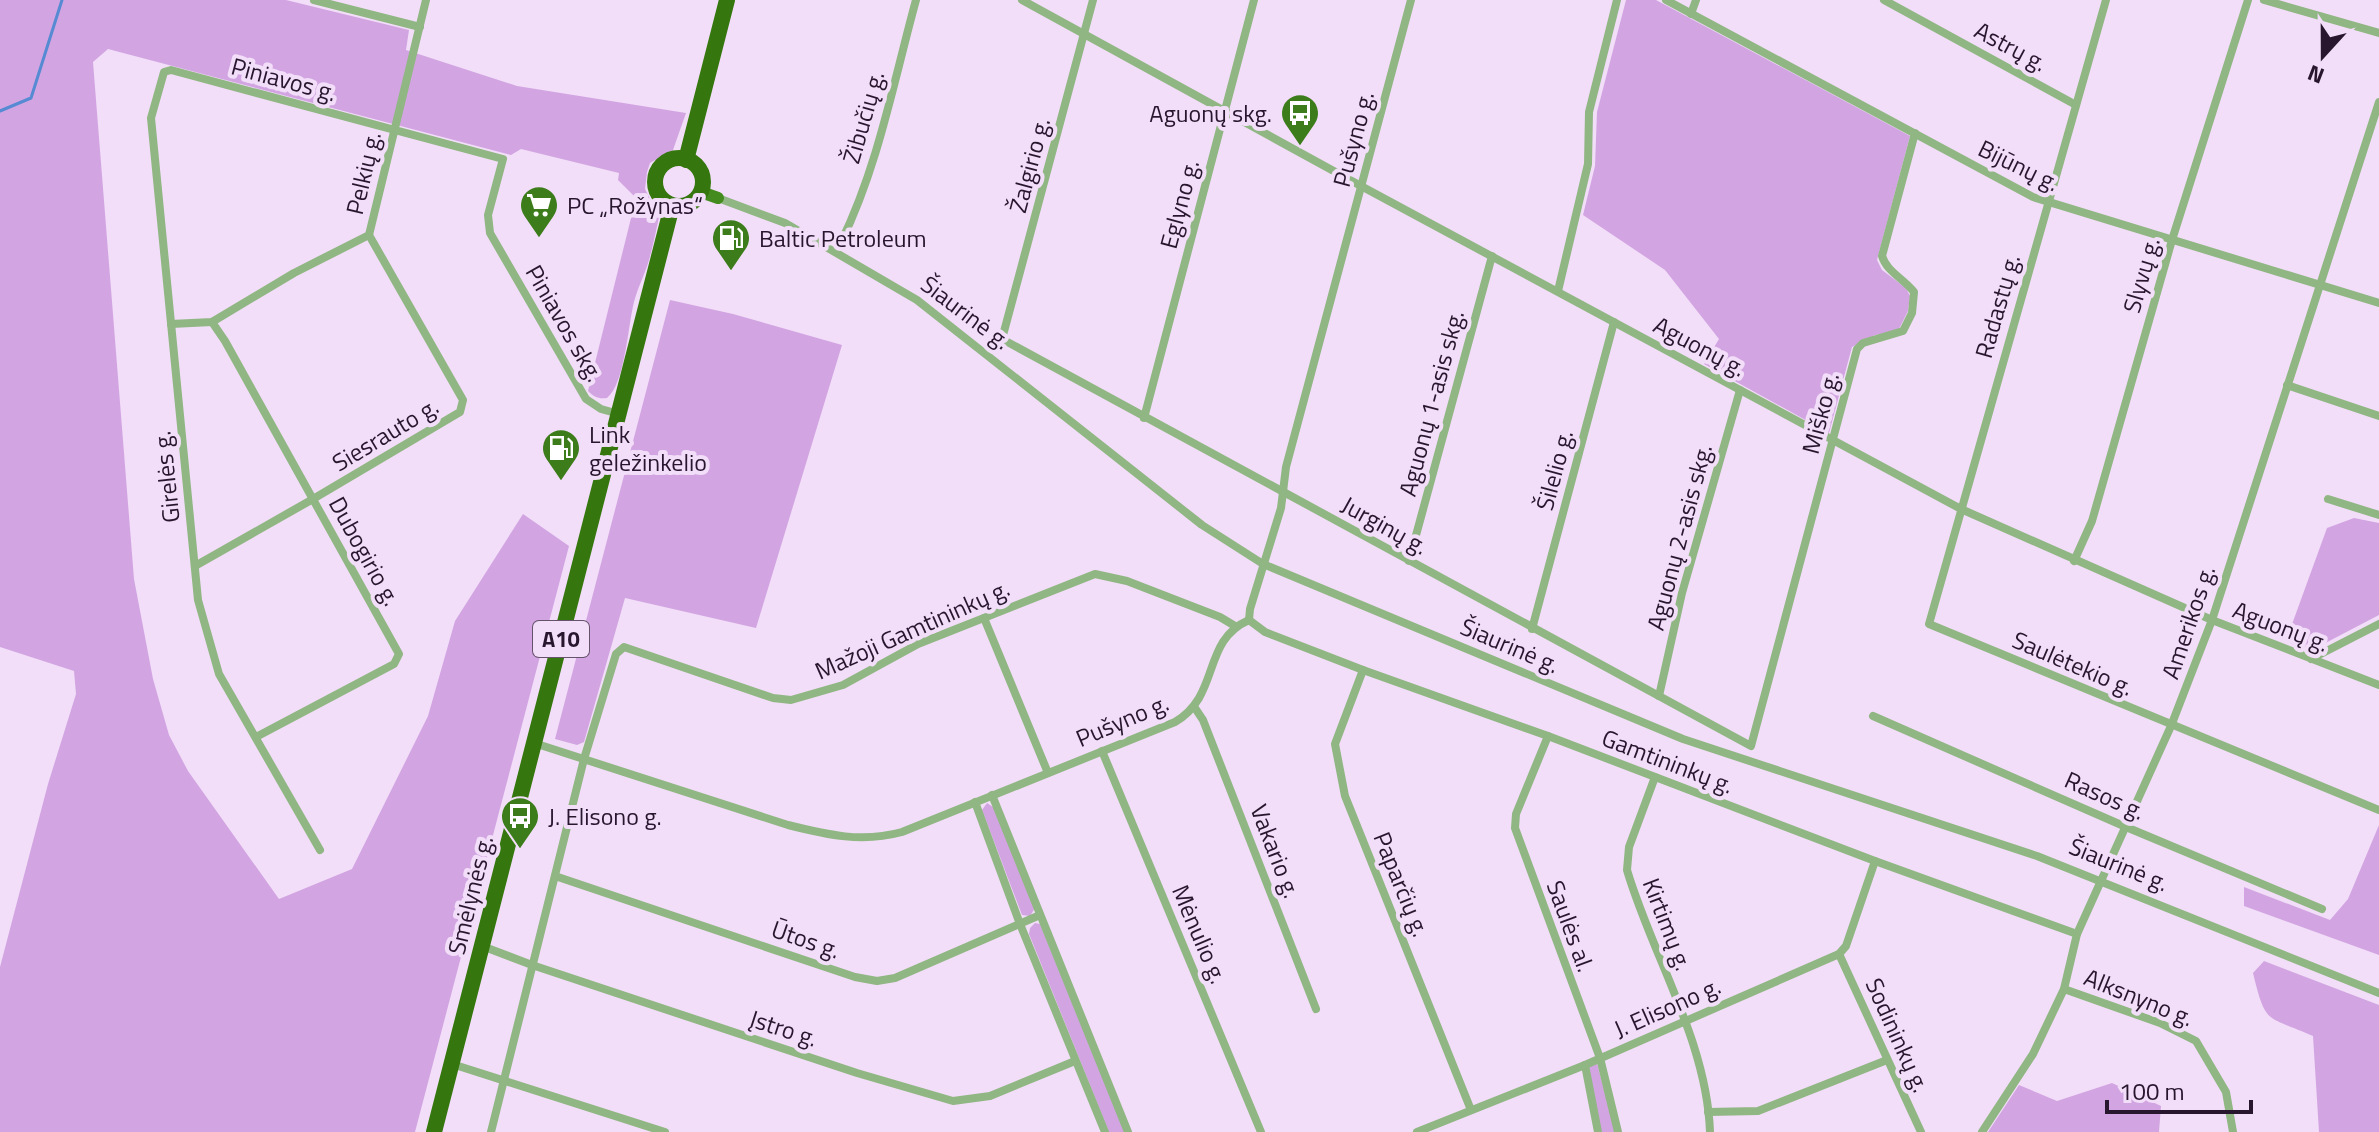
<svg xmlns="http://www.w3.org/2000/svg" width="2379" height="1132" font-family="'Titillium Web',sans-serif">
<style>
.green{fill:#d2a5e2}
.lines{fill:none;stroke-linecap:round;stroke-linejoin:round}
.stream{stroke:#568ad3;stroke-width:3}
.street{stroke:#90b683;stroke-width:8}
.primary{stroke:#448b1f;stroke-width:12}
.highway{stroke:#35770e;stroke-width:16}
.labels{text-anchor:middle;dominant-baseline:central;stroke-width:8;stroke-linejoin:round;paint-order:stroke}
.shield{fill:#f2def8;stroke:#65526b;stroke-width:2}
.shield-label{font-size:22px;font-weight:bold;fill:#28162e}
.street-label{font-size:24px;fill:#28162e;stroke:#f2def8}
.poi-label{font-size:24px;fill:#28162e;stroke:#f2def8;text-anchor:start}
</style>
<rect width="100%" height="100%" fill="#f2def8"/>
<g class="green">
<path d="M0 0H286L409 30 406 50 517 86 686 113 673 150 650 163 647 172 645 189 659 217C656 231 653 246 649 260 645 274 638 287 634 302 628 325 625 384 607 398 598 399 594 397 588 391L636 198 618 180 619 173 521 149 511 155 108 49 93 62 134 579 153 679 169 735 188 771 279 899 352 869 428 716 455 621 523 514 569 546 415 1132H0V967L48 784 76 694 74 671 0 647Z"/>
<path d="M1626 0H1656L1910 136 1877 260 1882 270 1906 288 1910 296 1908 311 1899 329 1892 333 1875 335 1852 347 1829 433 1704 364 1719 339 1665 270 1583 215 1595 166 1597 112Z"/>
<path d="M670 300 733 314 842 345 756 628 625 598 584 742 577 745 555 739Z"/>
<path d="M2354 518 2379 523V615L2312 650 2292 644 2287 638 2327 528Z"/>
<path d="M987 803 993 807 1035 908 1030 916 1022 915 982 810Z"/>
<path d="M2379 825V955L2244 906V887L2330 920 2348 899Z"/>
<path d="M1035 923 1040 924 1125 1132H1109L1029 934 1030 928Z"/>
<path d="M2264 961 2379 1005V1132H2319L2313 1036C2266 1015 2266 1026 2253 973Z"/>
<path d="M1597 1063 1615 1132H1600L1589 1067Z"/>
<path d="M2112 1083 2161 1106 2159 1132H1988L2019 1085 2057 1101Z"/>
</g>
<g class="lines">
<path class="stream" d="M0 111 31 98 62 0"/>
<g class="street">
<path d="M314 0 420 27"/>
<path d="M1022 0 1361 186 1961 509 2212 620 2379 685"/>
<path d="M1093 0 1002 339 1751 746 1857 349 1863 343 1903 331 1912 313 1914 292C1903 278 1887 272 1882 256L1915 133"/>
<path d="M1666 0 2033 197 2379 303"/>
<path d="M1884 0 2076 105"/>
<path d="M2106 0 1929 624 2379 810"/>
<path d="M2264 0 2379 33"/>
<path d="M1691 14 1696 0"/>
<path d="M718 198 785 223 917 300 1202 525 1263 564 1683 739 2037 856 2379 993"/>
<path d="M841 242C878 167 894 80 916 0"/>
<path d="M1558 291 1588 164 1589 112 1617 0"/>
<path d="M212 322 225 341 399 654 394 664 256 737"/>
<path d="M171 324 212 322 294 273 369 235 426 0"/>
<path d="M2287 385 2379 416"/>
<path d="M1144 418 1254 0"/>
<path d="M2328 499 2379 515"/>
<path d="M1409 561 1492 256"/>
<path d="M2074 561 2092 521 2172 240 2248 0"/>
<path d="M195 566 313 499 460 412 463 400 369 235"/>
<path d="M984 618 1048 773"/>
<path d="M1249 620 1265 632 1363 670 1548 736 1875 861 2077 934"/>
<path d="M1249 620 1250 609 1281 508 1286 467 1411 0"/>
<path d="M1532 629 1614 322"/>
<path d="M2311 659 2379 624"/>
<path d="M1363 670 1335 744 1345 796 1471 1110"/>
<path d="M1659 696 1682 593 1740 390"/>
<path d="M1195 708 1203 720 1316 1009"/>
<path d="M1873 716 2126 827 2322 909"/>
<path d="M1548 736 1516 814 1515 828 1600 1058 1618 1132"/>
<path d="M534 743 788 825C828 835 862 843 902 832L1175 722C1221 695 1201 641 1249 620"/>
<path d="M1102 751 1261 1132"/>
<path d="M1655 777 1629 847 1627 870C1652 955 1707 1041 1710 1132"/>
<path d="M992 795 1128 1132"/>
<path d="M975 802 1020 924 1105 1132"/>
<path d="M320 850 219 674 198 600 151 118 164 72 171 70 503 159 488 215 490 233 586 399 601 409 619 414"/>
<path d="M555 876 855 977 877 981 895 978 1040 915"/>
<path d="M482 946 532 965 857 1073 953 1101 990 1096 1075 1061"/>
<path d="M1839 954 1921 1132"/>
<path d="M2064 989 2160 1023 2196 1041 2226 1092 2233 1132"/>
<path d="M452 1064 665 1132"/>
<path d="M1585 1065 1598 1132"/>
<path d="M1708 1112 1758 1111 1887 1060"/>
<path d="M491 1132 584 759 616 654 624 647 773 698 791 700 843 685 918 644 1095 574 1127 581 1220 617 1235 626"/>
<path d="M1417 1132 1585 1065 1839 954 1846 946 1875 861"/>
<path d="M1982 1132 2033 1054 2064 989 2077 934 2171 726 2212 620 2379 102"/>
</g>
<path class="primary" d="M701 192 718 198"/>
<g class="highway">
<circle cx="679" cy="182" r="24"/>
<path d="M686 160 727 0"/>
<path d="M434 1132 672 206"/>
</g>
</g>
<defs>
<symbol id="bus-pin" viewBox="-11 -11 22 30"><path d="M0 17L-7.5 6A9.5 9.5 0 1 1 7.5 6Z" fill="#3c7c1b" stroke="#f2def8"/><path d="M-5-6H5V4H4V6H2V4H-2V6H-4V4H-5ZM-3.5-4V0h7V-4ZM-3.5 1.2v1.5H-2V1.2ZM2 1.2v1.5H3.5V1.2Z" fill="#fff"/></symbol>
<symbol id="supermarket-pin" viewBox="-11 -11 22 30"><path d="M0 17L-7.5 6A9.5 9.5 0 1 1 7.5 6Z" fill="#3c7c1b" stroke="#f2def8"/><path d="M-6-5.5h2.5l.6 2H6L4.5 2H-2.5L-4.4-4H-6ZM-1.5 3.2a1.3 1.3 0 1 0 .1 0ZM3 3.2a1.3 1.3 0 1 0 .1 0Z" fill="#fff"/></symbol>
<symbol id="fuel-pin" viewBox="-11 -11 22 30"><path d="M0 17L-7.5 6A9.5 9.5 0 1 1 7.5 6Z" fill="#3c7c1b" stroke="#f2def8"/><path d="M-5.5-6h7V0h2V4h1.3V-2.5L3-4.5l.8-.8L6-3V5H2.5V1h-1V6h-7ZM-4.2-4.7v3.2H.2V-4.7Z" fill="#fff"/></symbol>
</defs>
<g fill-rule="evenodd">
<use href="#bus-pin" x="1278" y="91" width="44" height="60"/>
<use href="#supermarket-pin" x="517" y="183" width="44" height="60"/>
<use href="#fuel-pin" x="709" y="216" width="44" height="60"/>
<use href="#fuel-pin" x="539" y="426" width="44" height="60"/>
<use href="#bus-pin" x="498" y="794" width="44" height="60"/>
</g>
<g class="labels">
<rect class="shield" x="533" y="621" width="56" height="36" rx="6"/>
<g class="shield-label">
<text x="561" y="639">A10</text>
</g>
<g class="street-label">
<text transform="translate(2011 46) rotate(28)">Astrų g.</text>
<text transform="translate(284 79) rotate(15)">Piniavos g.</text>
<text transform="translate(863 117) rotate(-74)">Žibučių g.</text>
<text transform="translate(1353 139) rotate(-75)">Pušyno g.</text>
<text transform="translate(1029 165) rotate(-75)">Žalgirio g.</text>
<text transform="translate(2019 165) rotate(26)">Bijūnų g.</text>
<text transform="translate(363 173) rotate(-77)">Pelkių g.</text>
<text transform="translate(1179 204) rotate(-75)">Eglyno g.</text>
<text transform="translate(2141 275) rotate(-74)">Slyvų g.</text>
<text transform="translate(1997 306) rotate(-74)">Radastų g.</text>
<text transform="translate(966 312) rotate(37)">Šiaurinė g.</text>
<text transform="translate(565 323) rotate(60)">Piniavos skg.</text>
<text transform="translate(1700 346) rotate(28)">Aguonų g.</text>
<text transform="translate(1431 403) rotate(-75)">Aguonų 1-asis skg.</text>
<text transform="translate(1820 413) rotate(-75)">Miško g.</text>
<text transform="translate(385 434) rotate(-31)">Siesrauto g.</text>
<text transform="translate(1554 470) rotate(-75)">Šilelio g.</text>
<text transform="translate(166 477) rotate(-96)">Girelės g.</text>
<text transform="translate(1385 525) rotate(29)">Jurginų g.</text>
<text transform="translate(1679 537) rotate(-75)">Aguonų 2-asis skg.</text>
<text transform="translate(365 551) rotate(61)">Dubogirio g.</text>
<text transform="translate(2188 622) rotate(-71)">Amerikos g.</text>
<text transform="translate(2281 626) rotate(21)">Aguonų g.</text>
<text transform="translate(912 629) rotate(-24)">Mažoji Gamtininkų g.</text>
<text transform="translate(1510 645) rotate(23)">Šiaurinė g.</text>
<text transform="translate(2073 663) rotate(23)">Saulėtekio g.</text>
<text transform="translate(1122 720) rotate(-23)">Pušyno g.</text>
<text transform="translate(1668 761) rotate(21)">Gamtininkų g.</text>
<text transform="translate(2105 795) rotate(24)">Rasos g.</text>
<text transform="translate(1276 851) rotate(69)">Vakario g.</text>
<text transform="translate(2119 864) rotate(22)">Šiaurinė g.</text>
<text transform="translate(1402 884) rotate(68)">Paparčių g.</text>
<text transform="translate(470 895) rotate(-76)">Smėlynės g.</text>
<text transform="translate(1668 924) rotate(69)">Kirtimų g.</text>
<text transform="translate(1571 926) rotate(70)">Saulės al.</text>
<text transform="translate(1200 934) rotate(67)">Mėnulio g.</text>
<text transform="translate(806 939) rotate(19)">Ūtos g.</text>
<text transform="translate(2139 997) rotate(22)">Alksnyno g.</text>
<text transform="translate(1667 1007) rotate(-24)">J. Elisono g.</text>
<text transform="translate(784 1028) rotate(18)">Įstro g.</text>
<text transform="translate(1898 1035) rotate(66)">Sodininkų g.</text>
</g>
<g class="poi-label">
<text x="1272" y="113" text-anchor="end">Aguonų skg.</text>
<text x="567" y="205">PC „Rožynas“</text>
<text x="759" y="238">Baltic Petroleum</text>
<text x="589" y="434">Link<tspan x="589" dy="28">geležinkelio</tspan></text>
<text x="548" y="816">J. Elisono g.</text>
</g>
</g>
<g transform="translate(2323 56) rotate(201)" stroke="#f2def8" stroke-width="6" paint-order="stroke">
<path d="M0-6L14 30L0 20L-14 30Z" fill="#28162e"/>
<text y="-12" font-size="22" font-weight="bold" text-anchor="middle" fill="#28162e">N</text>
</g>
<path d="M2107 1100v12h144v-12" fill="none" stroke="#28162e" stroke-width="4"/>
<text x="2119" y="1100" font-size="24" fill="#28162e" stroke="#f2def8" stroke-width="6" paint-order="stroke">100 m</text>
</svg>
